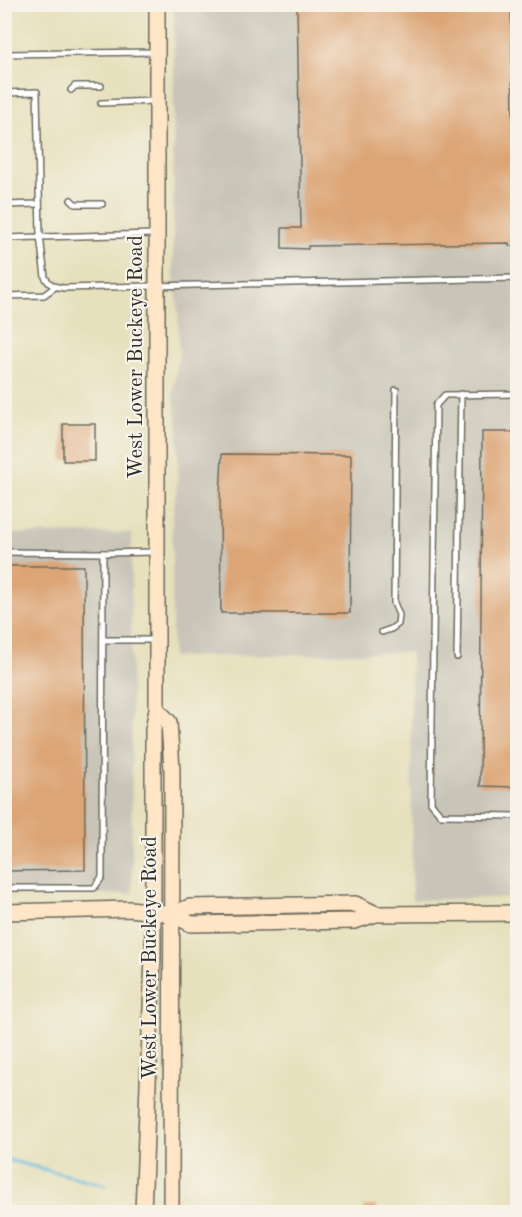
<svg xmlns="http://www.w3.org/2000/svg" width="522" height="1217" font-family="'Old Standard TT',serif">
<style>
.industrial{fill:#c8c4b8}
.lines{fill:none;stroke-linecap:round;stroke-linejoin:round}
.stream{stroke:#62bbdf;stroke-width:3}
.building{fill:#dca576}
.lane-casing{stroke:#6c6a5e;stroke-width:8}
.secondary-casing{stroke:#6c6a5e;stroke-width:18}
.lane{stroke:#fff;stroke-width:5}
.secondary{stroke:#fde5c5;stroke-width:15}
.labels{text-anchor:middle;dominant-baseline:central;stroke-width:4.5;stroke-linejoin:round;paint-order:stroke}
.street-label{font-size:21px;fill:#2b2b2b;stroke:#f7f3e8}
</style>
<rect width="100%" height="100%" fill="#f7f3e8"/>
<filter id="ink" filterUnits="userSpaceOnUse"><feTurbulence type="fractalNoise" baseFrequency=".0167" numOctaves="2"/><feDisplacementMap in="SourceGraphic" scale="12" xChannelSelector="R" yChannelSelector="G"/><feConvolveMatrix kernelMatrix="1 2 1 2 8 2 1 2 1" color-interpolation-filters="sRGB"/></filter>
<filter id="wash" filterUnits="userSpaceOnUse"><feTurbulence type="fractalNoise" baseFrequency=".008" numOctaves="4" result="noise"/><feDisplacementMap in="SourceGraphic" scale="24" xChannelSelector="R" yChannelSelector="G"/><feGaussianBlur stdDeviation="1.35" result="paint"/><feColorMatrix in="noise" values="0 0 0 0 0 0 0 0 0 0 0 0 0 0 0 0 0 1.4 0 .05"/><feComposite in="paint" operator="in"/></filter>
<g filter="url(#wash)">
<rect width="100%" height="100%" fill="#e6e0bc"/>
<g class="industrial">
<path d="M174 5H517V897L412 900 411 652 172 657V524L178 474V426L173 392 179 353 178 308 173 270Z"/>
<path d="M131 533 132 894 5 895 4 534Z"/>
</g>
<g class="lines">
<g class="stream">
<path d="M4 1159 106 1185"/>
<path d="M195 1206 219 1212"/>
</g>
</g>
<g id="blocks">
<g class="building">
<path d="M297 4H511L515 224H518V246H509V243L308 246V249L282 248V228H301Z"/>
<rect x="63" y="424" width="32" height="37"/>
<path d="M482 432H518V787L480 786Z"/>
<path d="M222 454 351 455 350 613H221L220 498Z"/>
<path d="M4 566H84L85 870 4 871Z"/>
<rect x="364" y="1206" width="12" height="6"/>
</g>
</g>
</g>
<g filter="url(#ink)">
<use href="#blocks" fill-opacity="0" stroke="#6c6a5e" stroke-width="1.5"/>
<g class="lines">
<defs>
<g id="lane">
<path d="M4 54 155 52"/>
<path d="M71 90 75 86H101"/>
<path d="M4 93 37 92 40 236 45 277C49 285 55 287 64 288L518 278"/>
<path d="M101 103 155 101"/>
<path d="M71 200 75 204H102"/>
<path d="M4 205 39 204"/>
<path d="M4 238 155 234"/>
<path d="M4 296 44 295 55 287"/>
<path d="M518 394 445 395 436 405 431 803 441 815 518 816"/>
<path d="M4 552 103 553"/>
<path d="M382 632 391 629 398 624 399 615 394 603 396 390"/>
<path d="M103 640H155"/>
<path d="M457 657 461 394"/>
<path d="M4 888H94L102 877 103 553 155 552"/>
</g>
<g id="secondary">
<path d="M157 709 169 722 172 770 171 1212"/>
<path d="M4 912 130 909 172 914 190 907 355 904 376 914"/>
<path d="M172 914 191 924 355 921 376 914 518 913"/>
<path d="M143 1212 153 956V730L157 709V4"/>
</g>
</defs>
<use href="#lane" class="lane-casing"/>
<use href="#secondary" class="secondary-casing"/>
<use href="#lane" class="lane"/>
<use href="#secondary" class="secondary"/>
</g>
</g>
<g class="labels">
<g class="street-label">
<text transform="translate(136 357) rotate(-90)">West Lower Buckeye Road</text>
<text transform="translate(150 958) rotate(-90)">West Lower Buckeye Road</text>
</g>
</g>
<rect width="522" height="1217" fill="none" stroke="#f7f3e8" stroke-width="24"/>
</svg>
